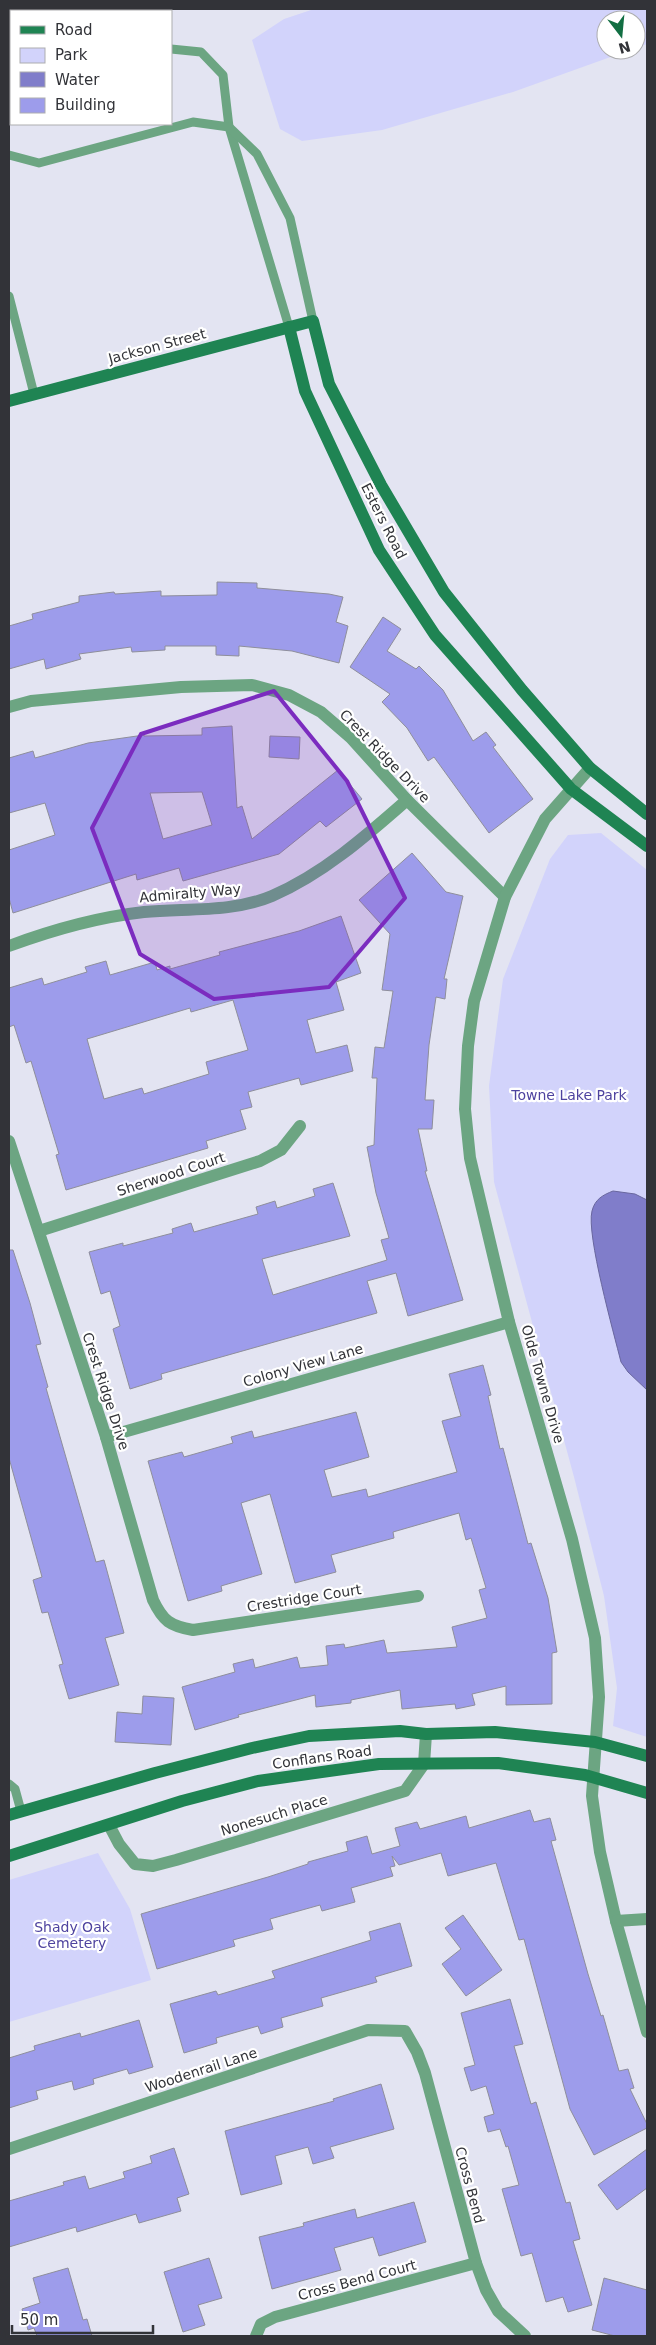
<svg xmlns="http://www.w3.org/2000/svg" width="656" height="2345" font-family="'DejaVu Sans',sans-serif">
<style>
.green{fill:#d2d3fb}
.water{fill:#807dca;stroke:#69679e}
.building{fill:#9d9ceb;stroke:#8e8e9b;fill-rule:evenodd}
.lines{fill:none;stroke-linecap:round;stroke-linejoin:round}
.lane{stroke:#6ca582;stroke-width:9}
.street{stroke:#6ca582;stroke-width:12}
.secondary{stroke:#1f8453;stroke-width:12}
.rail{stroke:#66676e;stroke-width:4;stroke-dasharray:9 9;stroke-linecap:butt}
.marked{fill:#7b2cbf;fill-opacity:0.2;stroke:#7b2cbf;stroke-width:4;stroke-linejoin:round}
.labels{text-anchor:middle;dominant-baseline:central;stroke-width:4.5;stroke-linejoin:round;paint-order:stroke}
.street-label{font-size:14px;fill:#323338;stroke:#fff}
.park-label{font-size:14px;fill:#4e439f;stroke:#fff}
</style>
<rect width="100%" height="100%" fill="#e3e4f2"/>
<g class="green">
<path d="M314 9H647V44L636 48V20H606V50H630L513 92 382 130 302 141 280 129 252 40 284 19Z"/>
<path d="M601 833 647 870V1737L613 1726 617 1688 604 1596 574 1477 494 1182 489 1086 503 979 550 859 568 835Z"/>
<path d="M98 1853 130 1909 151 1980 9 2022V1880Z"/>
</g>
<path class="water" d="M613 1191 635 1194 647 1200V1390L628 1372 621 1362C614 1334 586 1234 592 1211 595 1199 603 1195 613 1191Z"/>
<g class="building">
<path d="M217 582 257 583V588L329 594 343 597 336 622 348 626 339 663 292 651 239 646V656L216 655V646H165V650L132 652 131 647 79 654 81 659 46 669 44 659 9 669V626L33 619 32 614 79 602V596L114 592 115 594 161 591V596L217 595Z"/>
<path d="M383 617 401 629 387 651 416 669 419 666 443 690 473 741 486 732 496 745 493 747 533 799 489 833 434 757 428 761 407 728 382 702 390 694 350 667Z"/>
<path d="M232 726 237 808 242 806 252 839 338 770 362 799 326 827 320 821 279 854 183 881 179 868 137 880 136 874 13 913 9 898V850L55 835 45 803 9 813V758L33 751 35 758 88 743 144 735V736L202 735V728ZM202 792 212 825 163 839 150 793Z"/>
<path d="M270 736 300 737 299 759 269 757Z"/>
<path d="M412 853 446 892 463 896 444 979H447L445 999 436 997 429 1045 425 1100H434L432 1129H418L427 1171H425L463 1300 408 1316 396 1273 367 1281 377 1313 161 1374 162 1379 130 1389 113 1329 120 1326 110 1291 101 1294 89 1252 123 1243V1246L173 1233 172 1229 191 1223 194 1232 258 1214 256 1207 275 1201 277 1208 315 1196 313 1189 333 1183 350 1236 262 1259 273 1295 387 1260 381 1240 389 1238 376 1193 367 1147 374 1145 377 1078H372L375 1047 384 1048 393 991 382 990 390 934 359 900Z"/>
<path d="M341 916 361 973 336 982 344 1010 307 1020 316 1053 347 1045 353 1071 301 1085 299 1078 248 1092 252 1107 240 1110 246 1129 206 1141 208 1148 66 1190 56 1155 59 1154 31 1061 26 1063 14 1025 9 1027V988L42 978 44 985 87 972 85 967 106 961 110 975 155 962 157 970 170 966V969L220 955 219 952 299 931ZM233 1000 248 1050 206 1062 209 1074 144 1094 142 1088 104 1099 87 1039 190 1008 191 1012Z"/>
<path d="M9 1250H13L30 1303 41 1344 36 1345 48 1387 46 1388 96 1562 104 1560 124 1633 105 1638 119 1685 69 1699 59 1665 63 1664 48 1612 42 1613 33 1580 42 1577 9 1458Z"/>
<path d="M483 1365 491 1395 488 1396 500 1449 503 1448 528 1544 531 1543 548 1598 557 1652 552 1653V1704L506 1705V1686L472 1694 475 1705 456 1709 455 1704 402 1709 400 1690 351 1700V1703L316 1707 315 1695 238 1715 239 1717 195 1730 182 1687 235 1672 233 1664 253 1659 255 1668 297 1657 300 1668 328 1665 326 1646 344 1644 345 1648 384 1640 387 1653 457 1647 452 1627 487 1618 479 1590 486 1588 471 1538 466 1540 459 1513 393 1532 394 1538 331 1555 336 1572 295 1583 270 1494 241 1503 262 1574 221 1586 222 1591 188 1601 148 1461 182 1452 184 1457 233 1443 231 1437 252 1431 254 1438 356 1412 369 1457 324 1470 332 1497 366 1489 368 1497 457 1472 442 1421 461 1416 449 1374Z"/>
<path d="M143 1696 174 1698 171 1745 115 1742 117 1712 142 1714Z"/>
<path d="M530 1810 534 1822 550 1818 556 1840 551 1841 588 1974 601 2016 603 2015 619 2071 628 2069 634 2088 630 2089 647 2124V2128L594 2155 570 2109 524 1939 519 1940 496 1863 448 1876 441 1853 399 1865 392 1856 395 1866 390 1867 393 1876 351 1888 355 1902 322 1911 320 1905 270 1919 273 1929 233 1940 235 1946 157 1969 141 1914 268 1877 308 1864V1862L348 1851 346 1842 367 1836 372 1854 400 1846 395 1828 417 1822 420 1829 466 1816 469 1828Z"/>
<path d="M463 1915 502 1970 466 1996 442 1964 461 1949 445 1928Z"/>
<path d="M400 1923 412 1966 375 1977 377 1982 321 1998 323 2006 281 2018 283 2027 261 2034 258 2026 216 2038 217 2043 184 2053 170 2004 216 1991 218 1995 275 1978 272 1971 371 1940 369 1932Z"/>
<path d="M510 1999 523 2044 514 2046 531 2104 536 2102 566 2203 570 2202 580 2239 573 2241 592 2305 568 2312 563 2297 546 2302 532 2253 521 2256 502 2189 519 2185 508 2146 506 2147 500 2129 488 2132 484 2117 494 2114 486 2086 471 2091 464 2068 475 2065 461 2013Z"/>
<path d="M139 2020 153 2067 129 2074 127 2069 93 2079 94 2084 74 2090 72 2081 36 2091 38 2099 9 2108V2058L35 2050 34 2046 80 2033 81 2037Z"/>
<path d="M381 2084 394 2129 330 2147 334 2158 313 2164 308 2147 275 2156 282 2184 241 2195 225 2131 334 2101 333 2099Z"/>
<path d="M174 2148 189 2194 177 2198 181 2211 139 2223 136 2214 77 2232 76 2227 9 2247V2201L64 2185 63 2182 85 2176 89 2189 125 2178 123 2172 152 2163 150 2156Z"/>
<path d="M647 2149V2188L617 2210 598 2185Z"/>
<path d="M414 2202 426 2242 379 2256 373 2237 334 2248 341 2270 272 2289 259 2237 304 2226 303 2223 355 2209 357 2218Z"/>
<path d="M209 2258 222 2298 198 2305 205 2325 183 2332 164 2272Z"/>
<path d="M68 2268 83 2320 87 2319 92 2336H37L34 2328 28 2330 22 2309 40 2303 33 2278Z"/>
<path d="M604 2278 647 2290V2336H615L592 2330Z"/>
</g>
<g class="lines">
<g class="lane">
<path d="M171 49 201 52 223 75 229 127 289 327"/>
<path d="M9 98 11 96"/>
<path d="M9 155 39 163 193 122 229 127 257 154 290 218 313 321"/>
<path d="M9 296 34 394"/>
<path d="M9 1784 15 1789 21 1811"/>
</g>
<g class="street">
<path d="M9 707 31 701 181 687 252 685 289 695 321 712 351 738 407 800 505 897"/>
<path d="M590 768 545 819 505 897 474 1001 468 1046 465 1109 470 1158 509 1322 572 1539 595 1638 599 1697 592 1796 600 1852 616 1921 647 2032"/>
<path d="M9 946C52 930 99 917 144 912 186 908 232 913 272 896 323 874 366 836 407 800"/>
<path d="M9 1141 106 1437 153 1600C163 1621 170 1626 193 1630L418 1596"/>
<path d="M39 1231 260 1161 281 1150 300 1126"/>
<path d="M106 1437 509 1322"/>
<path d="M109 1825 119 1844 135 1864 153 1866 176 1860 405 1791 424 1764 426 1734"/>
<path d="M616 1921 647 1919"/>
<path d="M9 2149 368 2030 405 2031 417 2052 425 2073 476 2263 486 2290 498 2311 525 2336"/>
<path d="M256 2336 261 2324 275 2317 476 2263"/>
</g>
<g class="secondary">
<path d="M289 327 305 391 379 550 435 635 571 789 647 846"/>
<path d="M9 401 313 321 329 384 381 485 444 592 522 690 590 768 647 814"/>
<path d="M9 1815 155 1773 252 1748 309 1736 400 1731 426 1734 495 1732 595 1742 647 1756"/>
<path d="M9 1856 182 1801 258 1781 379 1764 498 1763 585 1775 647 1793"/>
</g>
<g class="rail">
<path d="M120 11 129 9"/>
<path d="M9 12 20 9"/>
<path d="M9 40 11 39"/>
</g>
</g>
<path class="marked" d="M274 691 347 781 405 898 329 987 214 999 140 954 92 828 141 734Z"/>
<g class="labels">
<g class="street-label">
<text transform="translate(157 346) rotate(-15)">Jackson Street</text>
<text transform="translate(384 521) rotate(63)">Esters Road</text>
<text transform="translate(385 756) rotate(46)">Crest Ridge Drive</text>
<text transform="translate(190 893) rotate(-5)">Admiralty Way</text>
<text transform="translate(171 1174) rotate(-18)">Sherwood Court</text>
<text transform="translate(303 1365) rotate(-16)">Colony View Lane</text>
<text transform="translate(543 1384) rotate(74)">Olde Towne Drive</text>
<text transform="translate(106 1391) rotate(72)">Crest Ridge Drive</text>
<text transform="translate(304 1598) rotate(-9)">Crestridge Court</text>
<text transform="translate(322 1757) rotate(-8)">Conflans Road</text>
<text transform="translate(274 1815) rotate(-17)">Nonesuch Place</text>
<text transform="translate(201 2070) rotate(-18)">Woodenrail Lane</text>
<text transform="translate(470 2185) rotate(75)">Cross Bend</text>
<text transform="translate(357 2280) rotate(-15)">Cross Bend Court</text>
</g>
<g class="park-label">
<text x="569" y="1095">Towne Lake Park</text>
<text x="72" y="1927">Shady Oak<tspan x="72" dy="16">Cemetery</tspan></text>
</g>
</g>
<rect width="656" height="2345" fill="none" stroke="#323338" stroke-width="20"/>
<rect x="10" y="10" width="162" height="115" fill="#ffffff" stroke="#adadaf"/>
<rect x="20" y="26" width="25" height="8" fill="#1f8453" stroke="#adadaf"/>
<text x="55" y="35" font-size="15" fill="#323338">Road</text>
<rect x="20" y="48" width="25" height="15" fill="#d2d3fb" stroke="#adadaf"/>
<text x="55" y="60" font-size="15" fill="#323338">Park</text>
<rect x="20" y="72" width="25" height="15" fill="#807dca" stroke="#adadaf"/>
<text x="55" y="85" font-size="15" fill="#323338">Water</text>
<rect x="20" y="98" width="25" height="15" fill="#9d9ceb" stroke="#adadaf"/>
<text x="55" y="110" font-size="15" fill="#323338">Building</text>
<g transform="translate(621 35) rotate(164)"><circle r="24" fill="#ffffff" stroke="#adadaf"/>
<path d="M0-4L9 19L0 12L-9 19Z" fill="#126f43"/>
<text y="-8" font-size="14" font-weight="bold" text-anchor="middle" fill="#323338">N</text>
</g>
<path d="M12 2325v8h141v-8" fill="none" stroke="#323338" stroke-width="2.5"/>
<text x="20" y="2325" font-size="15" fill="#323338" stroke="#ffffff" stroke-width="4" paint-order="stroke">50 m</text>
</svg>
